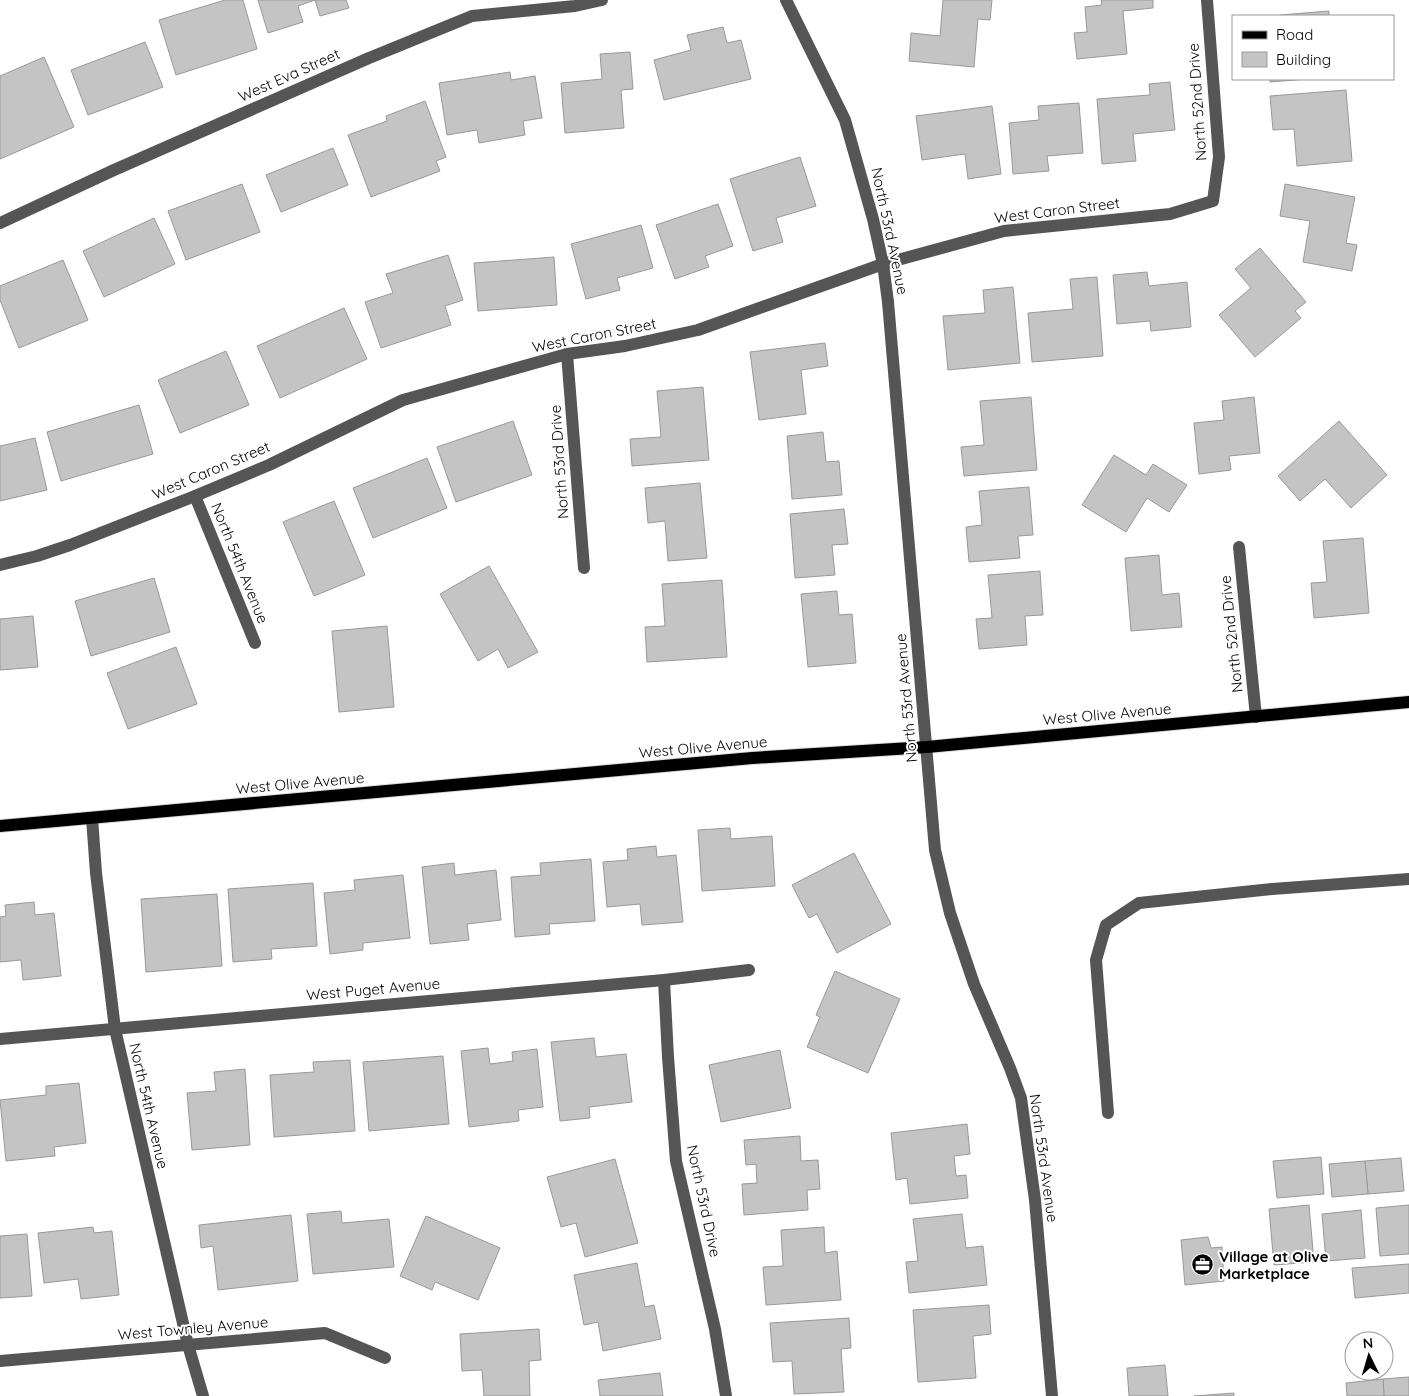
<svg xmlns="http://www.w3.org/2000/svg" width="1409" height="1396" font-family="Quicksand,sans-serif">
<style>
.building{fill:#c4c4c4;stroke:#999}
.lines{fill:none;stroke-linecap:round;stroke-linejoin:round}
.major-casing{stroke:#dbdbdb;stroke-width:14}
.minor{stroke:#555;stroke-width:12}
.major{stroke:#000;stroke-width:12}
.labels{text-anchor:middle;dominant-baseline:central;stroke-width:4;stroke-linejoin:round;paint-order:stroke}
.street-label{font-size:15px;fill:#000;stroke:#fff}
.poi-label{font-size:15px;font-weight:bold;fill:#000;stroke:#fff;text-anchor:start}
</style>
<rect width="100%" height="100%" fill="#fff"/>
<g class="building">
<path d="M225 0H243L257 49 176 75 159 20Z"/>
<path d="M258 0H346L349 8 320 16 315 0 298 6 303 22 268 33Z"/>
<path d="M943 0H992L990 20 978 19 974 67 909 61 911 33 940 36Z"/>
<path d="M1101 0H1153V8L1123 11 1127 54 1077 59 1074 33 1087 32 1085 7 1102 5Z"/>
<path d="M1329 11V16H1281L1280 15Z"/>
<path d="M723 27 727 43 741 40 751 79 664 100 654 60 691 50 687 35Z"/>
<path d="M145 42 163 87 88 115 71 70Z"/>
<path d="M630 52 633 89 621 90 624 128 565 133 561 83 602 79 600 54Z"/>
<path d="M44 57 74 127 0 159V76Z"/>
<path d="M510 72 511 80 535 76 542 118 523 121 525 135 479 143 477 130 447 135 439 83Z"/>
<path d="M1270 79H1308L1270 82Z"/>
<path d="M1170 82 1175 130 1133 134 1136 161 1102 164 1097 99 1150 95 1149 84Z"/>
<path d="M1346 90 1352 161 1297 166 1294 129 1273 130 1270 96Z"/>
<path d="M425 101 446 157 436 161 440 171 371 197 348 135 387 121 386 116Z"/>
<path d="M1079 103 1083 153 1047 156 1049 171 1013 174 1009 123 1039 120 1038 106Z"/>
<path d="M992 106 1001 174 968 179 965 154 922 160 916 116Z"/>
<path d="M333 148 348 185 281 212 266 175Z"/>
<path d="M800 157 816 206 776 218 783 242 753 251 730 179Z"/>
<path d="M242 184 260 232 186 260 168 211Z"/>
<path d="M1285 184 1355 197 1346 243 1357 245 1352 271 1303 262 1310 221 1280 216Z"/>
<path d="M718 204 733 246 705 256 709 267 675 279 656 225Z"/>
<path d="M154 218 175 264 104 297 83 251Z"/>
<path d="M641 225 653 268 617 278 620 290 586 299 571 244Z"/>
<path d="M1260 248 1306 302 1295 311 1301 318 1255 357 1219 315 1251 288 1235 269Z"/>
<path d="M448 255 463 300 445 306 451 325 381 348 365 302 393 293 386 274Z"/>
<path d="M554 257 557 305 478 311 474 263Z"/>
<path d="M63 260 88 320 19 348 0 300V286Z"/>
<path d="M1147 272 1149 286 1187 282 1191 327 1151 331 1150 321 1117 324 1113 275Z"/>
<path d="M1097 277 1103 356 1032 362 1028 313 1073 309 1070 279Z"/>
<path d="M1013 287 1020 363 948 370 943 316 985 313 983 290Z"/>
<path d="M344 308 367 359 280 398 257 346Z"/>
<path d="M825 343 828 366 801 370 806 414 759 420 750 352Z"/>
<path d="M226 351 249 405 180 433 158 380Z"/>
<path d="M703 387 709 460 632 466 630 439 661 437 657 391Z"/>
<path d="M1031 397 1037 470 964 476 961 447 984 445 980 401Z"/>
<path d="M1254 397 1260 453 1229 456 1231 470 1199 474 1194 423 1224 420 1222 401Z"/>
<path d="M139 405 153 454 61 481 47 432Z"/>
<path d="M513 421 532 475 456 502 437 447Z"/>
<path d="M1339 421 1387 475 1351 508 1325 479 1300 501 1278 476Z"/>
<path d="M823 432 826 462 839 461 842 495 792 499 787 436Z"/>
<path d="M35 438 47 490 0 501V446Z"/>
<path d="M1114 455 1146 475 1153 464 1187 485 1169 512 1147 498 1126 532 1082 505Z"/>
<path d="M427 458 447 508 373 538 353 488Z"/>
<path d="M700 483 707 558 668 561 665 521 648 523 645 488Z"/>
<path d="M1029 487 1033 535 1018 536 1020 558 969 562 966 527 982 525 979 491Z"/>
<path d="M334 501 365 575 314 596 283 522Z"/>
<path d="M844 509 848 544 832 545 835 575 795 578 790 514Z"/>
<path d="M1363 538 1369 613 1314 618 1311 583 1327 582 1323 541Z"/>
<path d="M1159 555 1162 595 1179 593 1182 627 1131 631 1125 558Z"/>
<path d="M489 566 538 652 508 668 498 649 478 661 440 594Z"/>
<path d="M1040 571 1043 615 1025 616 1027 645 979 649 976 619 992 618 988 575Z"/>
<path d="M154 578 170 632 91 656 75 601Z"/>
<path d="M722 580 727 657 647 662 645 627 665 626 662 584Z"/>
<path d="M837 591 839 615 852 614 856 663 808 667 801 594Z"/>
<path d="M33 616 38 667 0 670V619Z"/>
<path d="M387 626 394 707 339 712 332 631Z"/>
<path d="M176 647 197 704 128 729 107 673Z"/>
<path d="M730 828 731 839 772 836 775 886 702 891 698 830Z"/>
<path d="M656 846 657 857 676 855 683 922 642 925 640 904 607 907 603 862 628 860 627 849Z"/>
<path d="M854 853 891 924 837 953 817 914 809 918 792 885Z"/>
<path d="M591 859 595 921 549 924 550 934 515 937 511 877 541 875 540 863Z"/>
<path d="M454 863 455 875 496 870 501 920 467 924 469 940 430 944 422 867Z"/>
<path d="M403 875 410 938 363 943V950L330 954 324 893 355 890 354 880Z"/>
<path d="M313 883 317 946 271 949 272 959 233 962 228 889Z"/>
<path d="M217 894 222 966 146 972 141 899Z"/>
<path d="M34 902 35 915 54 913 61 976 23 980 21 960 0 962V917L6 916 5 905Z"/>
<path d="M835 971 900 999 868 1073 807 1047 820 1017 816 1015Z"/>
<path d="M594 1038 596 1057 626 1054 632 1102 589 1107 590 1118 560 1121 551 1042Z"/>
<path d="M488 1048 490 1064 513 1061 512 1052 537 1049 543 1107 518 1110 519 1121 469 1127 461 1051Z"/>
<path d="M780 1050 791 1108 721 1122 709 1065Z"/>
<path d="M443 1056 449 1124 369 1131 363 1062Z"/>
<path d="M350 1060 355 1131 274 1137 270 1075 314 1072 313 1062Z"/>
<path d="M245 1069 250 1145 192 1150 187 1093 216 1091 214 1072Z"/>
<path d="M79 1083 86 1143 54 1147 55 1156 6 1161 0 1100 46 1095V1086Z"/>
<path d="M967 1124 970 1154 954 1156 956 1176 966 1175 968 1198 910 1204 907 1178 896 1180 891 1133Z"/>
<path d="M800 1136 801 1161 818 1160 820 1189 807 1190 808 1210 744 1215 742 1184 757 1183 756 1164 746 1165 744 1140Z"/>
<path d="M1321 1157 1324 1194 1277 1198 1273 1161Z"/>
<path d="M1401 1158 1404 1191 1368 1194 1365 1161Z"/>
<path d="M615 1159 638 1243 585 1257 576 1223 561 1227 547 1177Z"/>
<path d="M1365 1161 1368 1194 1332 1197 1329 1164Z"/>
<path d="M1309 1205 1314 1262 1274 1265 1269 1209Z"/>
<path d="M1409 1205V1254L1380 1256 1376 1208Z"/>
<path d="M1361 1210 1365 1258 1326 1261 1322 1214Z"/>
<path d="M341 1211 342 1223 389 1219 394 1267 313 1274 307 1214Z"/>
<path d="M962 1214 966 1248 983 1246 987 1285 909 1293 906 1262 918 1261 913 1219Z"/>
<path d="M291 1215 298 1281 218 1290 213 1246 201 1248 199 1225Z"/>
<path d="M426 1216 500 1248 478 1300 435 1282 432 1290 400 1276Z"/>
<path d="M93 1227 94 1233 112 1231 119 1295 81 1299 78 1279 44 1283 38 1233Z"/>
<path d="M824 1227 825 1253 837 1251 841 1300 766 1305 763 1267 783 1266 781 1230Z"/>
<path d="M27 1234 32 1296 0 1298V1236Z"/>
<path d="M1208 1237 1211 1248 1222 1247 1224 1281 1185 1285 1181 1240Z"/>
<path d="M637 1263 645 1307 654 1305 661 1339 603 1351 598 1322 584 1325 574 1275Z"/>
<path d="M1409 1264V1293L1355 1298 1352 1268Z"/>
<path d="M989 1305 991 1334 973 1336 976 1378 918 1382 913 1310Z"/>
<path d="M849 1318 851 1348 841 1349 844 1392 794 1394 792 1361 773 1362 770 1323Z"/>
<path d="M539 1329 541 1360 529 1361 530 1396H484L482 1370 462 1371 460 1334Z"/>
<path d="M1165 1365 1168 1396H1129L1127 1368Z"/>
<path d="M660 1373 663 1396H600L598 1380Z"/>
<path d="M1409 1377V1396H1384L1383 1379Z"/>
<path d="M1383 1379 1384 1396H1347L1346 1383Z"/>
<path d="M1234 1393V1396H1194Z"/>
</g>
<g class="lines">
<defs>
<path id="major" d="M0 826 752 758 927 747 1409 702"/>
</defs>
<use href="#major" class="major-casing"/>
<g class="minor">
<path d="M786 0 845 120 873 219 883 264 888 302 935 850 950 913 974 984 1010 1068 1021 1098 1035 1200 1052 1396"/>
<path d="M0 223 114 170 369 58 472 16 575 6 602 0"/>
<path d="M567 354 584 568"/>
<path d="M195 496 255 643"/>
<path d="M1239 547 1256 717"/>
<path d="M0 565 37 556 70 545 195 496 269 465 403 400 567 354 625 346 698 330 883 264 1004 231 1170 214 1213 201 1219 157 1207 0"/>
<path d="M92 818 96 873 115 1029 188 1345 203 1396"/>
<path d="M664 980 668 1057 676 1161 715 1329 726 1396"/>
<path d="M0 1039 664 980 749 970"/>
<path d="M1108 1113 1096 960 1106 925 1139 903 1272 889 1409 879"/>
<path d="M0 1361 325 1333 385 1358"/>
</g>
<use href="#major" class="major"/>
</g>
<defs>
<symbol id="office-disc" viewBox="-11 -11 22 22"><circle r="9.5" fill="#000" stroke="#fff"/><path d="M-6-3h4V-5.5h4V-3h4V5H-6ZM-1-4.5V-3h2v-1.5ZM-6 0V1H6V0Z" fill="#fff"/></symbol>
</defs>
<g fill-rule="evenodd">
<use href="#office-disc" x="1190" y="1252" width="25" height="25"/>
</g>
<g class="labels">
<g class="street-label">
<text transform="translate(289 75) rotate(-24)">West Eva Street</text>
<text transform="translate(1197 102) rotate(-94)">North 52nd Drive</text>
<text transform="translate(1057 210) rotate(-7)">West Caron Street</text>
<text transform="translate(890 231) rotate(78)">North 53rd Avenue</text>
<text transform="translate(594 335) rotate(-11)">West Caron Street</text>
<text transform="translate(559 462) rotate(-94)">North 53rd Drive</text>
<text transform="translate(211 470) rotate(-23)">West Caron Street</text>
<text transform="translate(240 563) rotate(68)">North 54th Avenue</text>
<text transform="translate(1231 634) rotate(-96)">North 52nd Drive</text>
<text transform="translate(906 698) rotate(-95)">North 53rd Avenue</text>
<text transform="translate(1107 714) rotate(-5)">West Olive Avenue</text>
<text transform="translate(703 747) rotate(-5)">West Olive Avenue</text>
<text transform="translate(300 783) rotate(-5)">West Olive Avenue</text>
<text transform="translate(373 989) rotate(-5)">West Puget Avenue</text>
<text transform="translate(149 1106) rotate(77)">North 54th Avenue</text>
<text transform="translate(1044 1158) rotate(82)">North 53rd Avenue</text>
<text transform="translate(704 1201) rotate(78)">North 53rd Drive</text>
<text transform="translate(193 1328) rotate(-5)">West Townley Avenue</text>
</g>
<g class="poi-label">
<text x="1219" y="1256">Village at Olive<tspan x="1219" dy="17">Marketplace</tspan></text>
</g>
</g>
<rect x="1232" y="15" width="162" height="65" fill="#ffffff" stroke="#999999"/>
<rect x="1242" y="31" width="25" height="8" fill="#000000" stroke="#999999"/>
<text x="1276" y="40" font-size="15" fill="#000000">Road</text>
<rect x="1242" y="52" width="25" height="15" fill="#c4c4c4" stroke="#999999"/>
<text x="1276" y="65" font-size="15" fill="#000000">Building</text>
<g transform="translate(1369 1356) rotate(355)"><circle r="24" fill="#ffffff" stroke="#999999"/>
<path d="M0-4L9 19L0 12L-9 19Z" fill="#000000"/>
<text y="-8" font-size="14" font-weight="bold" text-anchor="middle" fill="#000000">N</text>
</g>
</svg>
